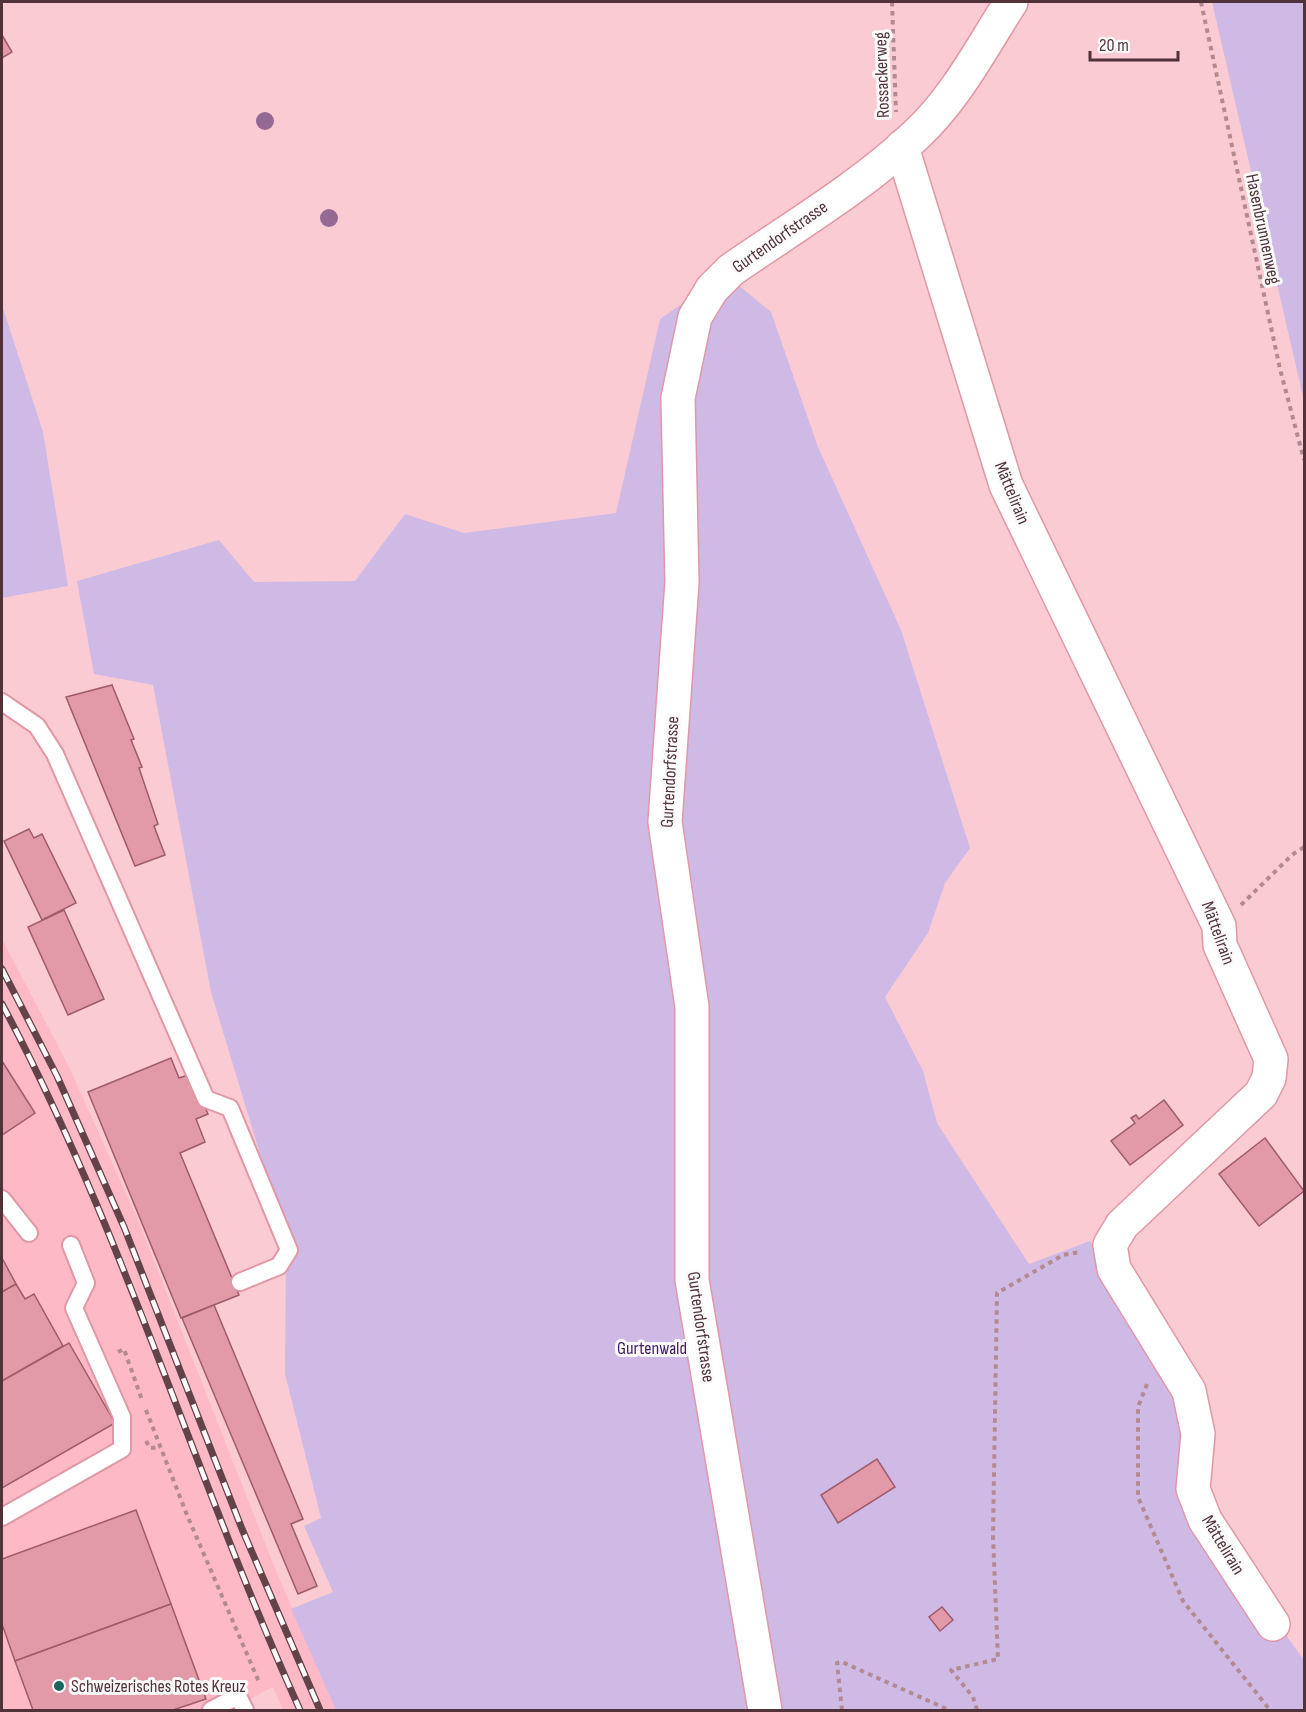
<svg xmlns="http://www.w3.org/2000/svg" width="1306" height="1712" font-family="'Sofia Sans Condensed',sans-serif">
<style>
.built{fill:#fdb9c6}
.green{fill:#cfbae6}
.building{fill:#e39aa8;stroke:#9f5b6a;stroke-width:1.5}
.lines{fill:none;stroke-linecap:round;stroke-linejoin:round}
.lane-casing{stroke:#e197a6;stroke-width:20}
.street-casing{stroke:#e197a6;stroke-width:36}
.path{stroke:#b38a92;stroke-width:4;stroke-dasharray:4.5 4.5;stroke-linecap:butt}
.lane{stroke:#fff;stroke-width:16}
.street{stroke:#fff;stroke-width:33}
.rail-casing{stroke:#63434a;stroke-width:7}
.rail{stroke:#fafafa;stroke-width:4.5;stroke-dasharray:14;stroke-linecap:butt}
.tree{fill:#946993}
.poi-dot{fill:#19655e;stroke:#fafafa;stroke-width:2}
.labels{text-anchor:middle;dominant-baseline:central;stroke-width:6;stroke-linejoin:round;paint-order:stroke}
.street-label{font-size:18px;fill:#513239;stroke:#fafafa}
.park-label{font-size:18px;fill:#40195e;stroke:#fafafa}
.poi-label{font-size:18px;fill:#513239;stroke:#fafafa;text-anchor:start}
</style>
<rect width="100%" height="100%" fill="#facbd3"/>
<path class="built" d="M2 939 68 1065 138 1220 274 1566 336 1710H283L273 1687 228 1710H2Z"/>
<g class="green">
<path d="M1212 2H1304V401Z"/>
<path d="M725 274 771 312 818 447 901 630 970 848 945 883 928 933 885 997 923 1071 937 1123 1029 1264 1090 1241 1185 1389V1497L1304 1660V1710H336L291 1609 333 1592 304 1526 321 1518 285 1374 286 1240 211 992 153 685 94 674 77 581 219 540 254 582 355 581 405 514 464 533 616 513 660 319Z"/>
<path d="M2 305 43 432 68 586 2 598Z"/>
</g>
<g class="building">
<path d="M2 35 12 52 2 58Z"/>
<path d="M112 685 134 739 131 740 142 767 139 768 158 824 154 826 165 855 135 866 66 697Z"/>
<path d="M29 829 34 838 42 834 76 903 42 920 4 841Z"/>
<path d="M64 910 104 999 68 1015 28 927Z"/>
<path d="M171 1058 179 1078 191 1074 208 1114 196 1119 205 1142 180 1153 239 1295 181 1318 88 1092Z"/>
<path d="M2 1061 35 1113 2 1135Z"/>
<path d="M1164 1100 1183 1125 1130 1165 1111 1141 1135 1123 1131 1118 1136 1115 1139 1119Z"/>
<path d="M1265 1138 1304 1191 1259 1226 1219 1174Z"/>
<path d="M2 1258 16 1284 2 1292Z"/>
<path d="M16 1284 25 1299 34 1294 63 1346 2 1381V1292Z"/>
<path d="M214 1305 303 1519 291 1524 317 1586 298 1594 182 1318Z"/>
<path d="M69 1343 115 1423 2 1488V1381Z"/>
<path d="M877 1459 895 1487 838 1523 821 1495Z"/>
<path d="M136 1510 171 1604 15 1661 2 1624V1559Z"/>
<path d="M171 1604 206 1699 173 1710H33L15 1661Z"/>
<path d="M942 1607 953 1620 940 1631 929 1617Z"/>
</g>
<g class="lines">
<defs>
<g id="lane">
<path d="M2 702 37 726 55 754 206 1099 230 1108 289 1250 279 1266 240 1282"/>
<path d="M2 1199 29 1233"/>
<path d="M2 1517 122 1449V1417L74 1308 86 1283 71 1245"/>
<path d="M211 1710 238 1696 245 1710"/>
</g>
<g id="street">
<path d="M902 147 1006 485 1219 926 1220 945 1271 1059 1269 1078 1261 1094 1122 1225 1110 1245 1114 1269 1189 1391 1198 1434 1193 1489 1205 1520 1273 1624"/>
<path d="M765 1710 692 1280V1007L665 822 682 582 678 398 695 317 712 289 731 270C793 227 861 187 916 135 956 98 982 47 1011 2"/>
</g>
</defs>
<use href="#lane" class="lane-casing"/>
<use href="#street" class="street-casing"/>
<g class="path">
<path d="M892 2 896 112"/>
<path d="M1201 2 1280 369 1304 460"/>
<path d="M1241 905 1292 855 1304 847"/>
<path d="M118 1352 124 1349 142 1400"/>
<path d="M1147 1384 1138 1407V1497L1183 1601 1270 1710"/>
<path d="M146 1410 187 1515 259 1682"/>
<path d="M146 1441 150 1448 159 1447"/>
<path d="M842 1710 837 1663 842 1662 949 1710"/>
<path d="M977 1710 973 1697 951 1670 998 1659 993 1536 997 1293 1063 1255 1080 1252"/>
</g>
<use href="#lane" class="lane"/>
<use href="#street" class="street"/>
<defs>
<g id="rail">
<path d="M2 969 57 1076 124 1227 242 1529 320 1710"/>
<path d="M2 1004C123 1230 195 1478 300 1710"/>
</g>
</defs>
<use href="#rail" class="rail-casing"/>
<use href="#rail" class="rail"/>
</g>
<g class="tree">
<circle cx="265" cy="121" r="9"/>
<circle cx="329" cy="218" r="9"/>
</g>
<circle class="poi-dot" cx="59" cy="1686" r="6"/>
<g class="labels">
<g class="street-label">
<text transform="translate(882 75) rotate(-92)">Rossackerweg</text>
<text transform="translate(1263 229) rotate(78)">Hasenbrunnenweg</text>
<text transform="translate(780 237) rotate(-35)">Gurtendorfstrasse</text>
<text transform="translate(1012 493) rotate(68)">Mättelirain</text>
<text transform="translate(670 772) rotate(-87)">Gurtendorfstrasse</text>
<text transform="translate(1218 933) rotate(70)">Mättelirain</text>
<text transform="translate(701 1327) rotate(82)">Gurtendorfstrasse</text>
<text transform="translate(1223 1545) rotate(59)">Mättelirain</text>
</g>
<g class="park-label">
<text x="652" y="1348">Gurtenwald</text>
</g>
<g class="poi-label">
<text x="71" y="1686">Schweizerisches Rotes Kreuz</text>
</g>
</g>
<rect width="1306" height="1712" fill="none" stroke="#513239" stroke-width="6"/>
<path d="M1090 51v9h88v-9" fill="none" stroke="#513239" stroke-width="3"/>
<text x="1099" y="51" font-size="18" fill="#513239" stroke="#fafafa" stroke-width="4.5" paint-order="stroke">20 m</text>
</svg>
